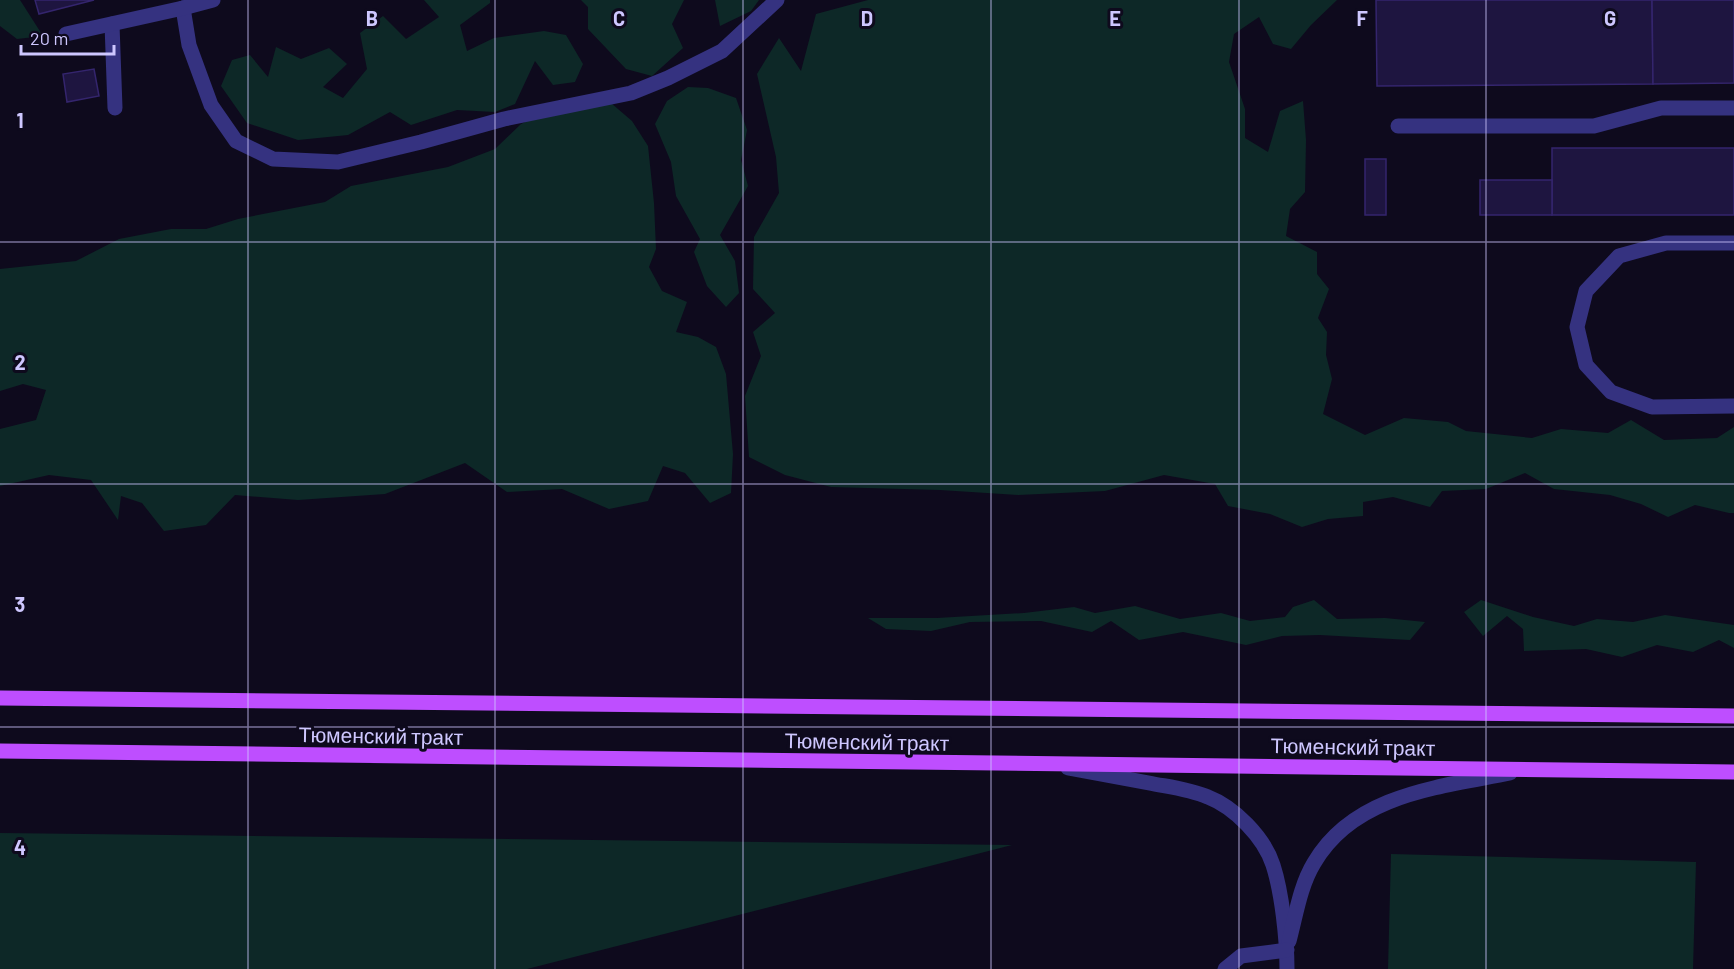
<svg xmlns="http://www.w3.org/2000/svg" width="1734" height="969" font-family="Barlow,sans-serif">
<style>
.green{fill:#0d2827}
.building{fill:#1e1540;stroke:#34256d;stroke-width:1.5}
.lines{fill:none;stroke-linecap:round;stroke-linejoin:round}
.minor{stroke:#353280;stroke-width:15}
.major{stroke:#be4eff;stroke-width:15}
.grid{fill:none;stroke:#cec7ff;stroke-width:1.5;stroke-opacity:0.55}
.labels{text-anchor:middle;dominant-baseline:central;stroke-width:6;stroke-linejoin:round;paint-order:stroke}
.street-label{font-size:21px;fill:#cec7ff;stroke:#0e0a1d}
.grid-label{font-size:20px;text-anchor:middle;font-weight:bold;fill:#cec7ff;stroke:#0e0a1d;stroke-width:6;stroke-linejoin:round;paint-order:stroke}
</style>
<rect width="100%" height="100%" fill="#0e0a1d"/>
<g class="green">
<path d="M0 0H20L43 36 17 39 0 26Z"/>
<path d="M424 0H490V3L460 25 467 51 494 38 544 31 566 35 583 64 575 82 553 85 535 61 515 104 495 112 457 110 411 125 390 112 348 135 298 140 247 123 221 86 232 60 250 55 268 77 276 47 301 59 329 48 347 64 323 87 343 98 367 69 360 33 383 16 406 39 439 17Z"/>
<path d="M581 0H684L672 24 683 48 652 76 626 69 588 29V7Z"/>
<path d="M715 0H759L751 11 720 26Z"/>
<path d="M868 0H1337L1311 25 1291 49 1273 44 1259 17 1234 34 1229 62 1245 109V138L1268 152 1280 111 1303 101 1306 140 1305 192 1290 209 1286 236 1317 252V274L1329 289 1318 318 1327 332 1326 355 1332 379 1323 414 1365 435 1404 418 1448 422 1466 431 1532 438 1561 429 1608 433 1631 420 1664 440 1717 438 1734 427V513H1729L1695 505 1668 517 1641 504 1610 495 1554 489 1525 473 1486 489 1442 491 1430 507 1393 497 1363 502V516L1328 519 1302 527 1270 514 1228 506 1215 484 1164 475 1105 491 1018 495 940 490 831 487 785 475 749 457 745 396 761 356 753 332 775 313 753 289 754 237 779 193 776 157 757 74 779 38 801 71 816 14Z"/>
<path d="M688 87 708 88 736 98 747 130 741 160 748 186 720 235 735 261 739 293 726 307 707 286 694 252 700 239 676 196 671 162 655 124 667 101Z"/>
<path d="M611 103 632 121 648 146 654 203 656 249 649 267 662 291 687 302 676 332 698 337 716 347 726 374 733 454 731 493 710 503 685 473 663 466 648 501 609 509 562 489 507 492 465 463 385 494 298 500 235 495 206 525 164 531 142 503 121 496 118 520 91 480 49 475 0 486V429L36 420 46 390 23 384 0 391V269L76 261 119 239 171 229H206L238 219 325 202 351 186 448 167 495 149 521 124 559 106Z"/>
<path d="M1314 600 1337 619 1385 618 1425 622 1410 640 1320 635 1282 636 1246 645 1183 632 1139 640 1111 621 1092 632 1041 621 970 622 931 631 886 629 868 618H937L1024 613 1074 607 1095 613 1135 606 1180 619 1221 613 1250 621 1285 617 1293 607Z"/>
<path d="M1481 600 1533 617 1574 626 1597 619 1633 622 1665 615 1734 625V648L1719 640 1693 652 1657 645 1622 657 1586 649 1524 651 1523 629 1507 616 1483 636 1464 612Z"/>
<path d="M0 833 1012 845 527 969H0Z"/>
<path d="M1391 854 1696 862 1693 969H1388Z"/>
</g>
<g class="building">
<path d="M35 0H94L39 14Z"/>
<path d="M1376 0H1652L1653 84 1377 86Z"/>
<path d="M1652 0H1734V83L1653 84Z"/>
<path d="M94 69 99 96 67 102 63 74Z"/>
<rect x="1552" y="148" width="182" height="67"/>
<rect x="1365" y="159" width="21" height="56"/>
<rect x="1480" y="180" width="72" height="35"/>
</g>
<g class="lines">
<g class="minor">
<path d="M183 8 189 45 211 105 236 141 273 159 338 162 421 142 504 119 631 93 668 78 722 51 777 0"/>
<path d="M112 24 115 108"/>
<path d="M66 34 183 8 213 0"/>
<path d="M1398 126H1594L1661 108H1734"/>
<path d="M1734 243H1666L1619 256 1586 291 1577 327 1586 365 1611 392 1652 407 1734 406"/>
<path d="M1068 768C1095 773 1122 778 1149 783 1169 787 1189 789 1208 797 1234 807 1264 837 1273 865 1282 893 1287 939 1287 969"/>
<path d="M1289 941C1296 915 1300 886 1314 863 1354 794 1440 787 1510 773"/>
<path d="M1225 969 1241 956 1287 950"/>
</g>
<g class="major">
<path d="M0 698 1734 716"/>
<path d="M0 751 1734 772"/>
</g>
</g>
<path class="grid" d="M248 0V969M495 0V969M743 0V969M991 0V969M1239 0V969M1486 0V969M0 242H1734M0 484H1734M0 727H1734"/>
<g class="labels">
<g class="street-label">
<text transform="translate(381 735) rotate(1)">Тюменский тракт</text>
<text transform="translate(867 741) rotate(1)">Тюменский тракт</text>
<text transform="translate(1353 746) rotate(1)">Тюменский тракт</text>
</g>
</g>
<g class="grid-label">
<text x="372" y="26">B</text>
<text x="619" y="26">C</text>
<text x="867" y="26">D</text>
<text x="1115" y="26">E</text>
<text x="1362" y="26">F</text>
<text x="1610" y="26">G</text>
<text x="20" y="128">1</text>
<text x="20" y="370">2</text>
<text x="20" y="612">3</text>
<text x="20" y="855">4</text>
</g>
<path d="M21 45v9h93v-9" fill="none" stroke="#cec7ff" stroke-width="3"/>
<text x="30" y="45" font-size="18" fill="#cec7ff" stroke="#0e0a1d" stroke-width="4.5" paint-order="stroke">20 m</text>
</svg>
